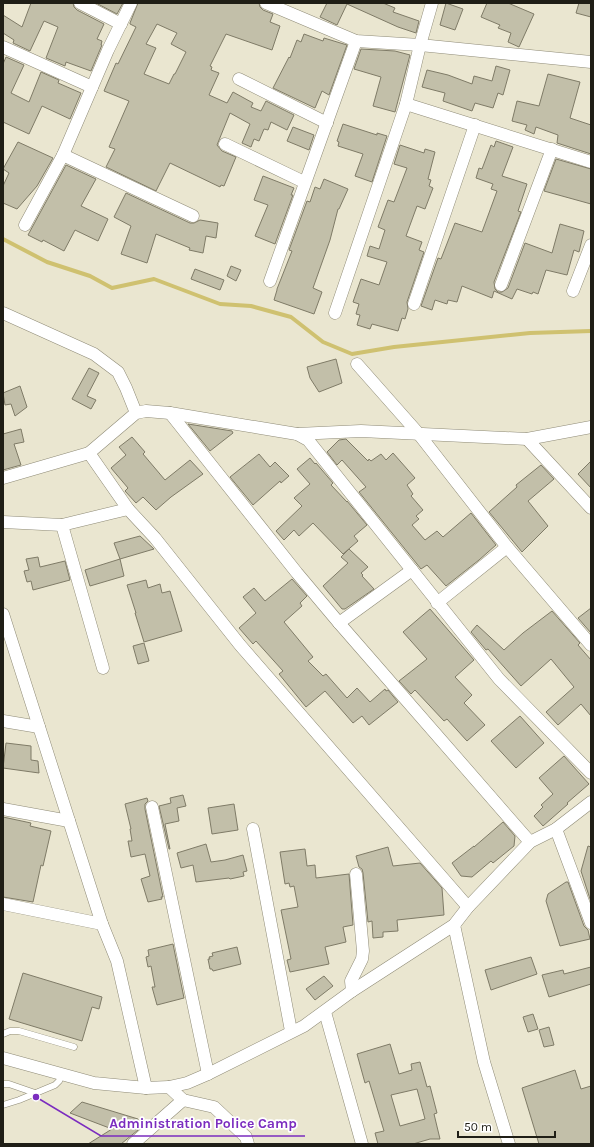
<svg xmlns="http://www.w3.org/2000/svg" width="594" height="1147" font-family="Karla,sans-serif">
<style>
.lines{fill:none;stroke-linecap:round;stroke-linejoin:round}
.stream{stroke:#cfc170;stroke-width:4}
.building{fill:#c2bfa9;stroke:#7f7b67;fill-rule:evenodd}
.service-casing{stroke:#8f8b77;stroke-width:7}
.minor-casing{stroke:#8f8b77;stroke-width:13}
.service{stroke:#fff;stroke-width:6}
.minor{stroke:#fff;stroke-width:12}
.leader{fill:none;stroke:#7b2cbf;stroke-width:1.5}
.callout-dot{fill:#7b2cbf;stroke:#fff;stroke-width:1.5}
.callout-label{font-size:14px;text-anchor:middle;font-weight:bold;fill:#7b2cbf;stroke:#fff;stroke-width:3.5;stroke-linejoin:round;paint-order:stroke}
</style>
<rect width="100%" height="100%" fill="#eae6d0"/>
<g class="lines">
<path class="stream" d="M3 239 47 262 90 276 112 288 154 279 220 304 251 306 291 317 323 342 352 354 394 347 530 333 591 331"/>
</g>
<g class="building">
<path d="M31 3H73L74 7 77 10 104 24 97 39 102 41 101 45H102L91 71 66 62 65 66 46 58 58 27 44 21 30 51 13 43 14 40 3 33V15L22 27Z"/>
<path d="M96 3H123L117 14Z"/>
<path d="M138 3H259L260 7 263 10 273 14 270 22 280 26 272 50 226 34 210 66 212 67 211 70 219 73 209 95 227 103 233 92 253 103 251 107 261 111 266 101 294 115 287 130 271 122 268 130 264 129 259 141 254 139 251 147 242 143 250 124 230 113 217 145 222 151 236 157 224 186 221 185 220 187 170 163 156 191 106 167 115 149 109 147 129 101 104 91 116 63 118 64 136 27 130 24V23ZM157 24 177 33 171 44 186 52 175 74H174L169 84 144 74 156 48 146 44Z"/>
<path d="M327 3H383L395 8 393 12 419 21 416 33 398 27 347 4 337 25 320 17Z"/>
<path d="M446 3 463 9 455 30 440 25Z"/>
<path d="M487 3H508L534 14 519 47 508 42 511 33 498 28 500 25 481 17Z"/>
<path d="M579 3H591V17L576 13Z"/>
<path d="M304 34 323 41 324 38 347 45 329 95 322 91 315 108 273 88 289 57 290 58 297 40 301 42Z"/>
<path d="M361 49 395 51 410 55 395 112 373 106 381 77 354 69Z"/>
<path d="M6 57 24 65 11 93 29 102 41 72 59 80 58 83 81 93 70 119 42 106 29 134 3 122V64Z"/>
<path d="M496 66 510 70 503 95 498 93 493 108 475 103 472 111 443 101 445 93 422 87 427 70 448 75 472 84 474 76 492 81Z"/>
<path d="M548 74 580 82 570 118 591 125V154L557 143 558 135 536 127 534 134 525 130 527 125 512 121 517 101 539 106Z"/>
<path d="M343 124 377 135V133L387 136 372 182 355 176 363 154 338 146 339 142 337 141Z"/>
<path d="M293 127 314 135 309 150 287 141Z"/>
<path d="M496 141 513 147 502 176 527 184 518 211 521 212 494 282 495 289 498 292H502L508 288 525 243 552 253 560 224 584 231 579 252 574 250 567 275 546 270 538 294 533 292 532 294 517 289 512 299 494 291 492 298 462 286 457 302 448 300 447 304 435 300 432 310 421 306 438 258 441 259 455 223 482 232 497 191 491 189 493 184 476 178 479 168 482 169 491 145 494 147Z"/>
<path d="M18 142 53 158 37 186 17 209 3 203V186L9 173 3 169Z"/>
<path d="M400 145 424 153 425 149 435 152 428 179 431 180 429 186 433 188 425 209 417 206 406 236 422 242 419 250 424 252 407 302 408 309 405 319 402 318 398 331 372 324 370 329 357 325 360 315 356 314 359 304 353 302 361 279 379 285 387 262 367 256 370 246 379 249 385 230 378 227 388 200 394 202 407 168 394 164Z"/>
<path d="M556 159 591 169V204L544 191Z"/>
<path d="M66 165 96 179 81 206 108 219 98 241 75 230 64 251 43 240 42 242 28 235Z"/>
<path d="M263 176 294 188 291 195H293L275 244 255 236 268 205 254 200Z"/>
<path d="M324 179 348 189 339 209H338L330 240 313 288 322 292 314 314 274 300 277 290V289L292 251 289 250 307 201 310 202 315 187 320 189Z"/>
<path d="M126 193 190 223H194L200 220 218 223 216 238 206 236 203 253 189 250 190 248 156 234 147 263 121 254 131 226 114 217Z"/>
<path d="M231 266 241 270 236 281 227 276Z"/>
<path d="M195 269 224 280 220 290 191 279Z"/>
<path d="M336 359 342 383 319 392 310 378 307 367Z"/>
<path d="M89 368 99 373 87 396 96 400 91 409 72 399Z"/>
<path d="M20 386 27 407 15 416 11 404 5 405 3 393Z"/>
<path d="M188 424 232 431 233 433 210 451Z"/>
<path d="M21 429 24 442 14 444 21 465 3 470V434Z"/>
<path d="M132 437 145 452 143 454 165 480 190 460 203 474 171 497 156 510 143 497 136 503 125 491 128 488 111 468 126 455 119 447Z"/>
<path d="M346 439 368 461 369 459 371 461 381 454 386 460 393 453 415 478 407 485 413 494 411 496 423 510 416 516 419 519 412 525 425 540 437 531 443 537 471 513 496 545 479 560 446 586 427 565 421 569 359 492 366 487 342 460 337 465 327 452 339 440Z"/>
<path d="M259 454 270 467 275 462 289 476 281 483 280 481 253 505 230 477Z"/>
<path d="M310 458 315 464 316 463 333 483 331 485 347 502V501L367 525 354 536 358 541 343 554 313 523 299 536 294 530 284 540 276 531 302 506 294 498 310 484 297 469Z"/>
<path d="M591 461V488L578 474Z"/>
<path d="M541 465 554 479 528 501 548 526 522 552 489 512 517 487 516 485Z"/>
<path d="M140 536 154 549 120 559 114 543Z"/>
<path d="M349 549 368 567 361 573 363 575 362 576 374 589 345 609H342L323 586 348 563 341 557Z"/>
<path d="M38 557 40 567 65 561 70 580 33 590 31 581 27 582 24 571 29 570 26 559Z"/>
<path d="M120 559 124 576 90 586 85 570Z"/>
<path d="M292 579 307 596 300 603 302 606 284 622 313 657 308 661 323 676 326 674 347 698 357 688 370 702 385 689 386 691 388 690 398 702 369 725 362 716 353 723 325 691 306 707 279 674 283 671 256 641 253 644 239 628 256 613 243 597 254 588 265 601Z"/>
<path d="M146 580 148 588 160 584 162 593 170 591 182 631 144 642 135 613H136L127 585Z"/>
<path d="M591 608V633L578 618Z"/>
<path d="M430 609 474 660 455 677 472 695 464 703 485 725 467 741 447 719 444 721 415 690 411 694 399 681 427 659 403 632Z"/>
<path d="M552 611 580 643 578 645 591 660V716L581 704 558 725 546 712 574 687 551 659 521 686 488 649 486 650 471 632 477 625 504 650 523 633Z"/>
<path d="M144 643 149 661 138 664 133 646Z"/>
<path d="M520 716 544 743 516 768 491 741Z"/>
<path d="M6 743 31 746V760L38 761 39 773 3 768Z"/>
<path d="M564 756 589 784 567 803 568 804 543 826 534 816 543 807 541 805 553 794 539 778Z"/>
<path d="M183 795 186 806 177 808 179 821 165 824 170 849H169L159 806 171 803 170 798Z"/>
<path d="M147 798 148 801 145 804V809L163 897H161L162 899 148 902 141 879 150 876 145 854 131 857 128 841H132L130 829H131L125 804Z"/>
<path d="M234 804 238 830 212 834 208 808Z"/>
<path d="M3 817 31 823 30 826 51 831 43 866 41 865 33 902 3 897Z"/>
<path d="M503 822 515 836 514 846 493 863 491 861 472 877 461 876 452 863 474 846V847Z"/>
<path d="M206 844 211 862 225 860 243 855 247 871 243 872 244 876 230 879 229 878 196 882 193 865 181 868 177 853Z"/>
<path d="M588 846 591 847V902L581 871Z"/>
<path d="M388 847 393 866 420 863 442 888 444 915 397 920 398 931 383 932V937L373 938 372 921 368 922 363 873 362 869 359 867 356 856Z"/>
<path d="M305 849 307 866 315 865 316 878 349 874 353 925 343 927 346 942 325 947 329 964 290 972 287 960 291 959 281 910 298 907 294 886 290 887 289 883 285 884 280 852Z"/>
<path d="M566 882H568L584 926 588 930 590 939 560 946 546 901 548 894Z"/>
<path d="M173 944 184 998 157 1005 152 987H155L151 966 148 967 146 957 149 956 148 950Z"/>
<path d="M237 947 241 964 213 971 212 969H210L208 959H210L209 957 213 956 212 953Z"/>
<path d="M531 957 537 974 491 990 485 970Z"/>
<path d="M591 967V984L549 997 542 975 563 970 564 974Z"/>
<path d="M23 973 102 997 99 1009 92 1007 82 1041 9 1019Z"/>
<path d="M324 976 333 986 315 1000 306 989Z"/>
<path d="M533 1014 538 1029 528 1032 523 1017Z"/>
<path d="M549 1027 554 1045 544 1047 539 1030Z"/>
<path d="M390 1044 399 1074 412 1070 411 1064 420 1062 427 1087 430 1086 437 1113 434 1114 440 1139H430L413 1144H378L375 1133 384 1131 369 1081 365 1083 357 1054ZM417 1089 425 1119 400 1126 391 1095Z"/>
<path d="M575 1070 581 1089 591 1086V1144H539L522 1088Z"/>
<path d="M82 1102 138 1119V1130L121 1144H88L112 1129 70 1113Z"/>
</g>
<g class="lines">
<defs>
<g id="service">
<path d="M3 1034 10 1031H19L74 1047"/>
<path d="M3 1084H9L35 1093"/>
<path d="M3 1105 19 1100 55 1085 59 1081 62 1074"/>
</g>
<g id="minor">
<path d="M80 3 121 24"/>
<path d="M266 3 356 41 420 45 591 62"/>
<path d="M3 47 92 87"/>
<path d="M239 79 327 123"/>
<path d="M406 104 591 162"/>
<path d="M225 144 304 182"/>
<path d="M63 155 193 216"/>
<path d="M25 225 63 155 108 50 131 3"/>
<path d="M270 281C298 201 328 121 356 41"/>
<path d="M501 285 552 149"/>
<path d="M573 291 591 245"/>
<path d="M414 304 475 125"/>
<path d="M3 313 94 354 118 372 126 388 136 413"/>
<path d="M335 313 406 104 420 45 432 3"/>
<path d="M357 364 418 433 507 547 591 645"/>
<path d="M170 413 297 573 339 623 530 842"/>
<path d="M297 434 361 431 527 439 591 427"/>
<path d="M527 439 591 508"/>
<path d="M89 453 128 509"/>
<path d="M3 478 89 453 136 413 146 411 170 413 297 434 308 440 499 679 591 773"/>
<path d="M3 522 62 525 128 509 155 538 240 645 468 907"/>
<path d="M62 525 103 668"/>
<path d="M437 603 507 547"/>
<path d="M3 614 102 924 117 961 146 1088"/>
<path d="M339 623 412 570"/>
<path d="M3 721 39 727"/>
<path d="M152 807 208 1074"/>
<path d="M3 809 69 821"/>
<path d="M253 829 291 1031"/>
<path d="M556 829 591 923"/>
<path d="M3 904 102 924"/>
<path d="M454 925 484 1062 509 1144"/>
<path d="M352 991 351 981 362 959 363 951 356 874"/>
<path d="M325 1012 362 1144"/>
<path d="M3 1058 94 1083 146 1088 169 1087 183 1100 214 1107 246 1137 248 1144"/>
<path d="M169 1087 187 1083 208 1074 304 1026 352 991 454 925 468 907 530 842 556 829 591 802"/>
<path d="M133 1144 183 1100"/>
</g>
</defs>
<use href="#service" class="service-casing"/>
<use href="#minor" class="minor-casing"/>
<use href="#service" class="service"/>
<use href="#minor" class="minor"/>
</g>
<path class="leader" d="M36 1097L101 1136H305"/>
<circle class="callout-dot" cx="36" cy="1097" r="4"/>
<g class="callout-label">
<text x="203" y="1128">Administration Police Camp</text>
</g>
<rect width="594" height="1147" fill="none" stroke="#1f1e16" stroke-width="8"/>
<path d="M458 1131v6h97v-6" fill="none" stroke="#1f1e16" stroke-width="2"/>
<text x="464" y="1131" font-size="12" fill="#1f1e16" stroke="#ffffff" stroke-width="3" paint-order="stroke">50 m</text>
</svg>
